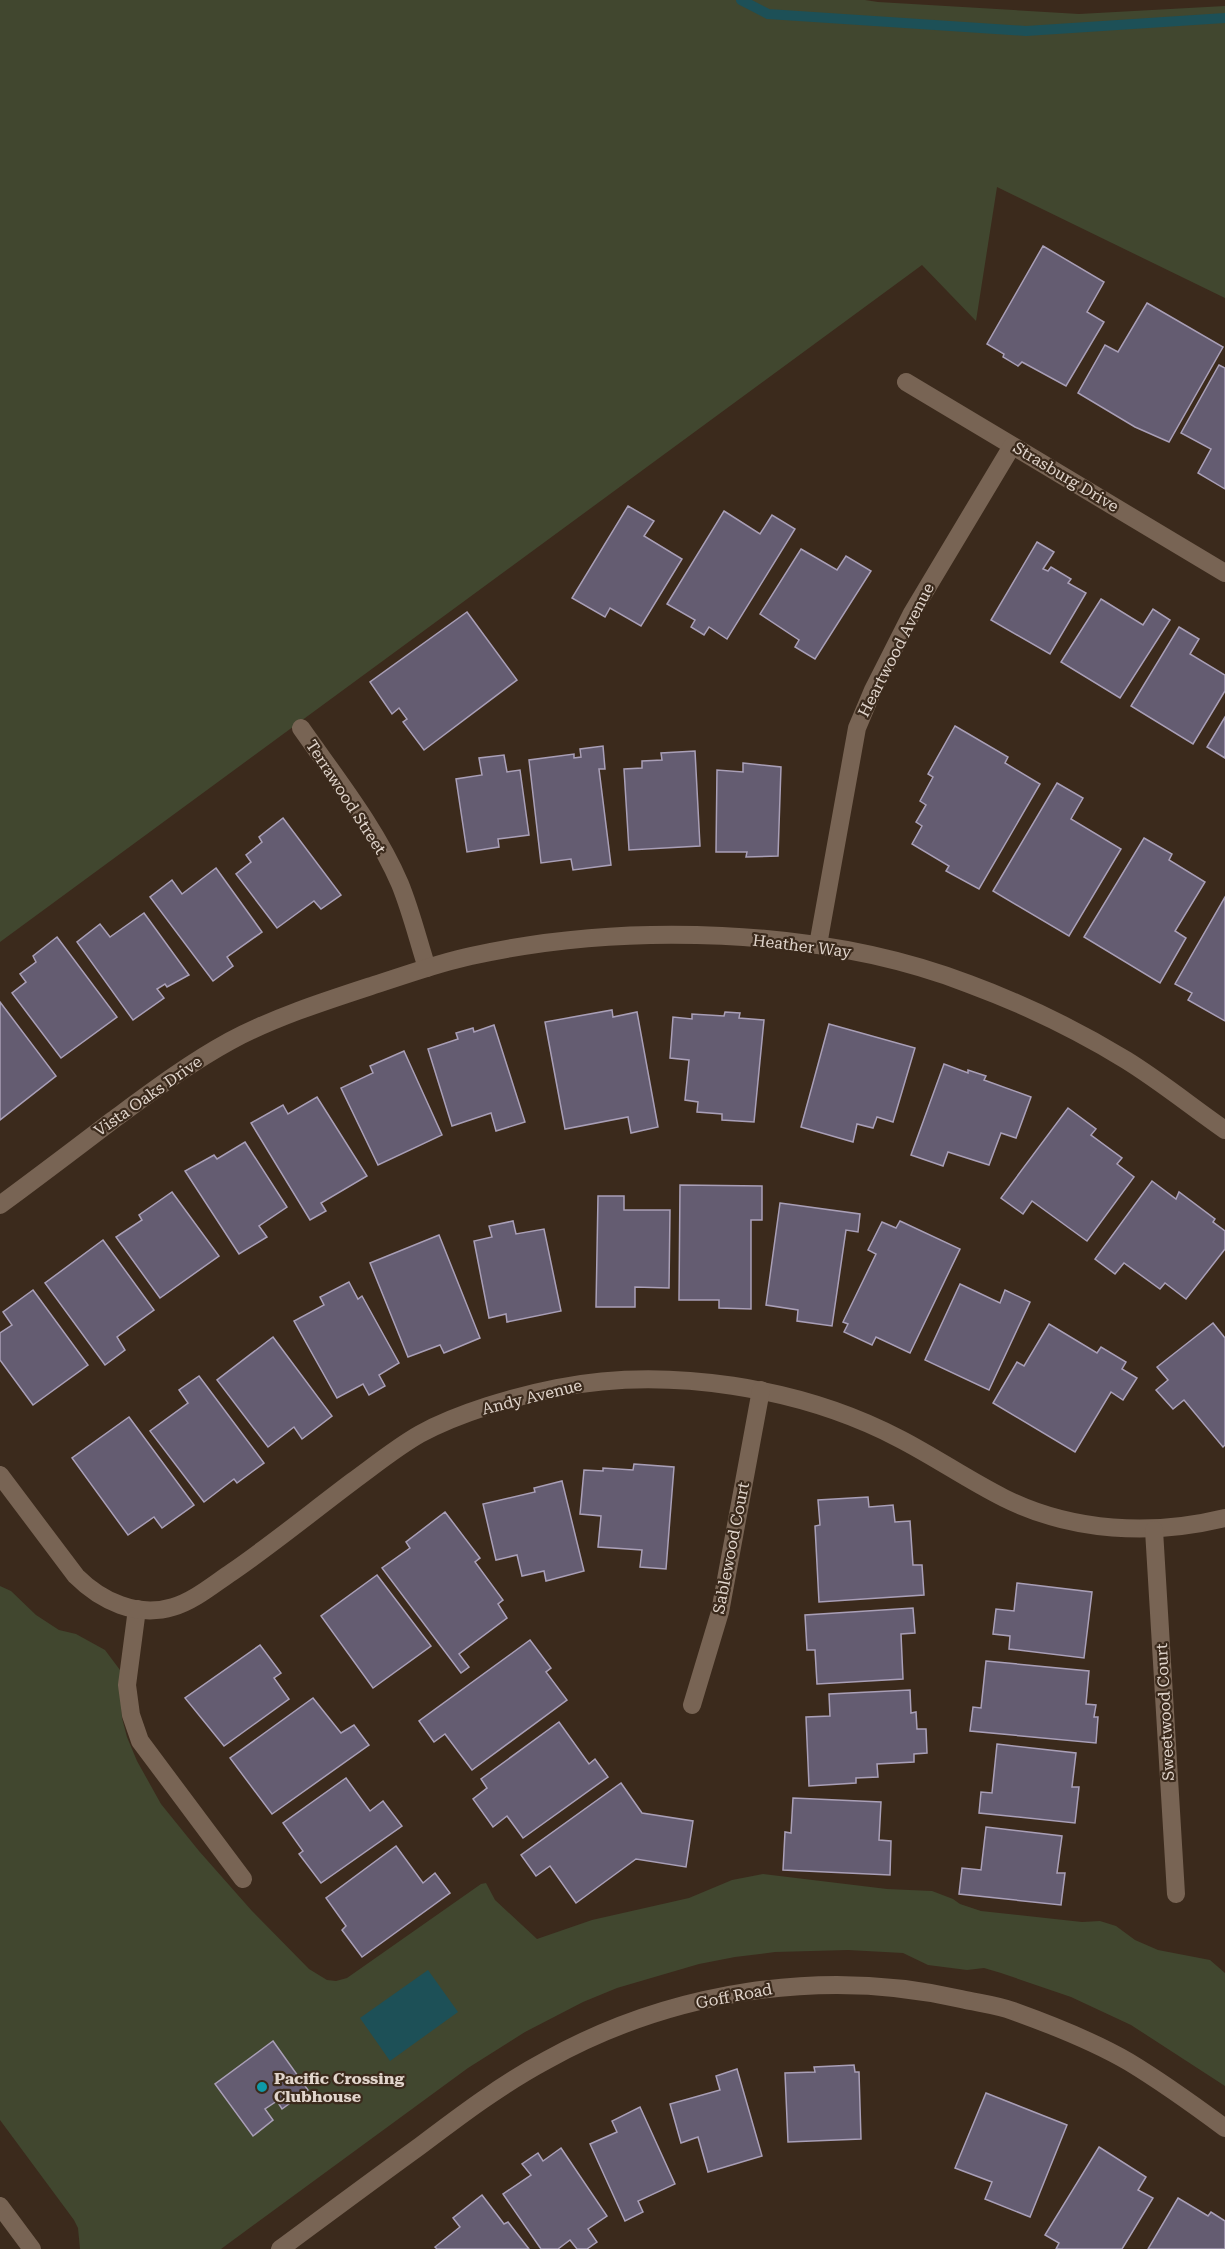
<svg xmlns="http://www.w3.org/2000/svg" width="1225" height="2249" font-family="'Roboto Serif',serif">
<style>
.green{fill:#41472f}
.water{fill:#1d5057}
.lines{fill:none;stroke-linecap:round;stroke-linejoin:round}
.stream{stroke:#1d5057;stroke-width:10}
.building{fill:#645c71;stroke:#a99fb7;stroke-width:1.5}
.service{stroke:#786454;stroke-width:18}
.minor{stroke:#786454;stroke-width:18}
.culture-dot{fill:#0f9aa8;stroke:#3b2a1c;stroke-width:2}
.labels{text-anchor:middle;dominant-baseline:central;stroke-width:4.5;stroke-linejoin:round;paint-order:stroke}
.street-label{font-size:16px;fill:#e1d5cc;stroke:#3b2a1c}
.poi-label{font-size:16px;font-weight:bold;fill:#e1d5cc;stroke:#3b2a1c;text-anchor:start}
</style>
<rect width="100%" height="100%" fill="#3b2a1c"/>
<g class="green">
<path d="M0 0H865L878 2 1079 14 1225 6V298L997 187 976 321 922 265 0 942Z"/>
<path d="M0 1586 11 1591 36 1615 59 1630 76 1634 105 1650 120 1670 122 1718 127 1737 137 1761 161 1804 199 1851 252 1911 309 1969 327 1980 336 1981 347 1978 481 1884 486 1883 495 1900 537 1939 592 1920 689 1898 732 1880 763 1874 887 1889 932 1891 953 1899 960 1904 981 1911 1082 1922 1100 1921 1116 1926 1135 1940 1158 1950 1210 1960 1225 1973V2086L1131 2025 1071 1997 1001 1973 984 1968 967 1970 928 1965 903 1953 848 1950 775 1952 735 1957 699 1964 617 1988 583 2002 525 2032 468 2068 221 2249H80L78 2228 74 2220 0 2120Z"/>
</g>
<path class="water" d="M428 1970 458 2012 390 2061 360 2018Z"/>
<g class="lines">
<path class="stream" d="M741 0 768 14 1026 31 1225 18"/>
</g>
<g class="building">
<path d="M1043 246 1104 282 1087 312 1104 322 1066 386 1022 362 1018 366 1003 357 1004 354 987 344Z"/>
<path d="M1147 303 1223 347 1169 442 1135 427 1078 393 1105 345 1118 352Z"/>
<path d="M1219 365 1225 368V489L1198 473 1211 449 1181 433Z"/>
<path d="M628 506 654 521 644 536 682 559 641 626 610 608 605 617 572 598Z"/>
<path d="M724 511 760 534 772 515 795 529 727 639 709 627 704 635 691 627 695 620 667 604Z"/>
<path d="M1037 542 1054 552 1043 569 1048 571 1051 567 1071 579 1068 583 1086 593 1050 654 991 620Z"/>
<path d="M801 549 837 570 846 556 871 571 815 659 795 647 799 640 760 614Z"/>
<path d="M1101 599 1143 625 1153 609 1170 620 1120 698 1061 662Z"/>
<path d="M467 612 517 680 424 750 403 722 407 719 399 708 392 714 370 682Z"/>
<path d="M1179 627 1199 639 1190 654 1225 675V691L1193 744 1131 706Z"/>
<path d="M1225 717V758L1207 747Z"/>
<path d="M955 726 1008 757 1005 763 1040 784 979 889 946 871 949 866 912 844 922 826 916 822 926 805 920 801 933 777 928 774Z"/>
<path d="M603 746 605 769H599L611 865 573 870 571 859 541 863 529 760 574 754V758L581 757 580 749Z"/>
<path d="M695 751 700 846 629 850 624 769 642 768V761L662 760 661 753Z"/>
<path d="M504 755 507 772 520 770 529 835 498 839 499 847 467 852 456 779 482 775 479 758Z"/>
<path d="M743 763 781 767 778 856 746 857 747 852H716L717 770 743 772Z"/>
<path d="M1057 783 1083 798 1071 819 1121 849 1069 936 993 891Z"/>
<path d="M283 818 341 895 321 909 314 901 277 928 236 874 251 862 246 855 262 842 259 837Z"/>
<path d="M1144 838 1172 854 1169 860 1205 882 1175 931 1186 938 1160 983 1084 937Z"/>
<path d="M216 868 262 932 227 957 233 966 213 981 150 897 172 880 182 894Z"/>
<path d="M1225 897V1021L1188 1000 1192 993 1175 984Z"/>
<path d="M144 913 189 975 167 987 165 984 157 989 164 998 133 1020 77 942 100 924 110 937Z"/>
<path d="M57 937 117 1017 61 1058 12 993 26 982 20 974 36 962 33 956Z"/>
<path d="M0 1002 56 1076 0 1120Z"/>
<path d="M612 1010 613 1017 637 1012 658 1127 631 1133 628 1117 565 1129 545 1022Z"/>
<path d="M725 1012 740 1013 739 1018 764 1020 754 1122 722 1120V1114L697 1112 698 1102 685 1100 689 1060 670 1058 673 1017 692 1019V1014L724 1016Z"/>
<path d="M829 1024 915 1048 893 1122 877 1117 873 1128 857 1124 853 1142 801 1127Z"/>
<path d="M494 1025 525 1122 496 1131 491 1113 452 1126 428 1049 458 1039 456 1033 473 1028 474 1032Z"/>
<path d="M404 1051 442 1135 378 1165 341 1088 373 1073 370 1066Z"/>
<path d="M944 1064 968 1073V1070L986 1076 984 1080 1031 1097 1016 1138 1001 1133 989 1165 948 1152 943 1166 911 1155Z"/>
<path d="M317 1097 367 1176 321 1203 326 1211 310 1220 251 1123 283 1105 288 1114Z"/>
<path d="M1068 1108 1096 1129 1091 1135 1122 1158 1117 1164 1134 1177 1087 1241 1032 1201 1023 1214 1001 1198Z"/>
<path d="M245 1142 287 1207 259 1226 267 1237 239 1254 185 1171 214 1155 217 1159Z"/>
<path d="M1152 1181 1176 1199 1179 1192 1215 1219 1213 1222 1225 1231V1249L1186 1299 1165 1283 1160 1289 1124 1263 1115 1274 1095 1259Z"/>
<path d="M680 1185 762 1186V1220H751V1309L719 1308V1300H679Z"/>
<path d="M172 1192 219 1256 160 1298 116 1237 142 1220 139 1215Z"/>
<path d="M598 1196H624V1210H670L669 1288 635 1287V1307H596Z"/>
<path d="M780 1203 860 1214 858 1232 846 1230 832 1326 797 1321 798 1310 766 1305Z"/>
<path d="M513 1221 516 1234 544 1229 561 1311 507 1322 506 1314 489 1318 474 1241 492 1237 489 1226Z"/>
<path d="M900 1221 960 1249 910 1353 876 1337 872 1345 844 1332 848 1324 843 1322 876 1254 868 1250 882 1222 896 1228Z"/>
<path d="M439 1235 480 1338 444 1353 440 1345 408 1357 370 1263Z"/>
<path d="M103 1240 154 1310 117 1337 125 1350 105 1365 45 1283Z"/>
<path d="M349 1282 358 1299 362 1296 399 1363 379 1375 385 1386 369 1395 363 1384 337 1398 294 1321 324 1305 320 1297Z"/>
<path d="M960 1284 1000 1303 1005 1290 1030 1302 989 1390 925 1360Z"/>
<path d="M33 1290 88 1365 33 1405 0 1360V1333L12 1325 3 1312Z"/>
<path d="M1213 1323 1225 1338V1445L1223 1447 1184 1400 1173 1409 1156 1390 1168 1380 1157 1367Z"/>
<path d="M1049 1324 1097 1353 1101 1347 1126 1362 1122 1369 1137 1378 1123 1400 1111 1392 1075 1452 993 1403 1017 1362 1024 1366Z"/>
<path d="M273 1337 332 1416 302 1439 294 1427 268 1447 217 1380Z"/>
<path d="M199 1376 264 1463 237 1483 234 1479 204 1502 150 1431 188 1403 179 1390Z"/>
<path d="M129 1417 194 1505 162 1528 154 1517 128 1535 72 1458Z"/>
<path d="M634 1464 674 1467 666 1569 640 1567 642 1550 598 1547 601 1516 580 1514 584 1470 603 1471V1468L633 1470Z"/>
<path d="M562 1481 584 1571 546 1581 544 1571 522 1576 517 1555 496 1560 483 1504 535 1492 534 1488Z"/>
<path d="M868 1497 869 1507 893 1505 895 1522 910 1521 913 1565H922L924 1595 819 1602 815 1526 820 1525 818 1500Z"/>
<path d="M445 1512 480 1558 475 1562 503 1600 498 1604 507 1618 459 1654 469 1667 461 1673 382 1568 410 1548 406 1542Z"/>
<path d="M377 1575 431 1646 373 1688 321 1616Z"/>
<path d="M1017 1583 1092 1592 1084 1658 1009 1649 1010 1636 993 1634 996 1609 1014 1611Z"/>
<path d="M913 1608 915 1633 901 1634 903 1679 817 1684 815 1650H807L805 1615Z"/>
<path d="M530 1640 551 1668 546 1672 567 1700 472 1770 445 1734 434 1742 419 1721Z"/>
<path d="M260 1645 281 1673 274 1678 289 1699 224 1746 185 1698Z"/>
<path d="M986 1661 1089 1671 1086 1704 1096 1705 1094 1717H1098L1096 1743 970 1731 973 1707 981 1708Z"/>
<path d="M910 1690 911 1713 916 1712 917 1729H926L927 1753 914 1754V1762L877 1764 878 1777 856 1778V1783L809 1786 806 1717 830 1716 829 1694Z"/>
<path d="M313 1698 341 1733 354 1725 369 1745 272 1814 230 1758Z"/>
<path d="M559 1722 589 1764 595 1759 608 1777 523 1838 507 1816 493 1827 473 1799 487 1788 481 1779Z"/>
<path d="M997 1744 1076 1753 1072 1787H1079L1075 1823 979 1813 981 1792 992 1793Z"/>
<path d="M346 1778 370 1811 383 1801 402 1826 321 1883 299 1854 303 1851 283 1823Z"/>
<path d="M621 1783 642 1813 693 1821 686 1867 636 1859 576 1903 550 1866 536 1876 521 1855Z"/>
<path d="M793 1798 881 1802 879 1840 891 1841 890 1875 783 1870 785 1832 791 1833Z"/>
<path d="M986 1827 1062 1836 1057 1873H1065L1061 1905 959 1894 962 1868 981 1870Z"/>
<path d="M396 1846 423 1883 435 1873 450 1893 362 1957 342 1930 346 1926 326 1898Z"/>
<path d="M273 2041 308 2090 282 2109 277 2101 265 2109 273 2120 253 2136 215 2084Z"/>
<path d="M854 2065 855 2072H859L861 2139 788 2142 785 2073 815 2072 814 2067Z"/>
<path d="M737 2069 762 2156 708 2172 698 2137 681 2143 670 2104 720 2090 716 2076Z"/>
<path d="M986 2093 1067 2125 1030 2217 985 2199 992 2182 955 2168Z"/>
<path d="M640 2107 675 2184 638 2201 643 2212 625 2221 590 2144 617 2132 612 2121Z"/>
<path d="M1099 2147 1146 2177 1138 2190 1153 2198 1122 2249H1056L1059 2243 1045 2235Z"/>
<path d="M561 2148 607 2216 588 2229 597 2242 587 2249H577L570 2240 558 2249H541L503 2194 531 2175 522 2164 538 2153 543 2161Z"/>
<path d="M482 2195 504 2224 508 2222 529 2249H437L435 2247 460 2227 453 2218Z"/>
<path d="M1178 2198 1208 2216 1211 2212 1225 2221V2249H1148Z"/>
</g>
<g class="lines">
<path class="service" d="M137 1609 127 1685 131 1715 140 1741 243 1879"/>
<g class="minor">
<path d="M906 382 1225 573"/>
<path d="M301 728C336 778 376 828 400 884 411 911 418 940 427 968"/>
<path d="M818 945 857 728 873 690 912 613 1012 446"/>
<path d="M0 1205C38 1177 75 1149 113 1120 151 1092 188 1064 230 1041 275 1017 325 1001 374 985 406 975 438 963 471 956 624 922 821 927 969 984 1023 1004 1077 1030 1126 1060 1160 1081 1192 1107 1225 1130"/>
<path d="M0 1475 76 1576C101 1601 137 1618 173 1607 194 1601 214 1584 232 1572 274 1543 313 1511 353 1481 375 1465 397 1447 420 1434 458 1413 516 1396 557 1388 667 1366 801 1387 900 1439 935 1457 968 1480 1004 1498 1072 1532 1152 1536 1225 1518"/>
<path d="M1154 1530 1176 1894"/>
<path d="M692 1705 720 1612 761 1390"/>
<path d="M0 2206 32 2249"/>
<path d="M280 2249C326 2215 373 2180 420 2146 461 2115 502 2084 547 2060 671 1991 823 1967 961 1999 978 2003 997 2005 1013 2011 1052 2025 1093 2041 1129 2062 1162 2082 1194 2105 1225 2128"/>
</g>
</g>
<circle class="culture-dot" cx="262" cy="2087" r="6"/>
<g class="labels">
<g class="street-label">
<text transform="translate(1066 477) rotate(31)">Strasburg Drive</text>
<text transform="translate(896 650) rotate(-63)">Heartwood Avenue</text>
<text transform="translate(346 797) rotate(57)">Terrawood Street</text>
<text transform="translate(802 946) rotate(7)">Heather Way</text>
<text transform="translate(148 1096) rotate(-35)">Vista Oaks Drive</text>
<text transform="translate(532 1397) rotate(-14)">Andy Avenue</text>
<text transform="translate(731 1548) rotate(-79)">Sablewood Court</text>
<text transform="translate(1165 1712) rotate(-93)">Sweetwood Court</text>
<text transform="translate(734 1996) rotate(-11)">Goff Road</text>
</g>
<g class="poi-label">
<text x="274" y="2078">Pacific Crossing<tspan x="274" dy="18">Clubhouse</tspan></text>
</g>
</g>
</svg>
